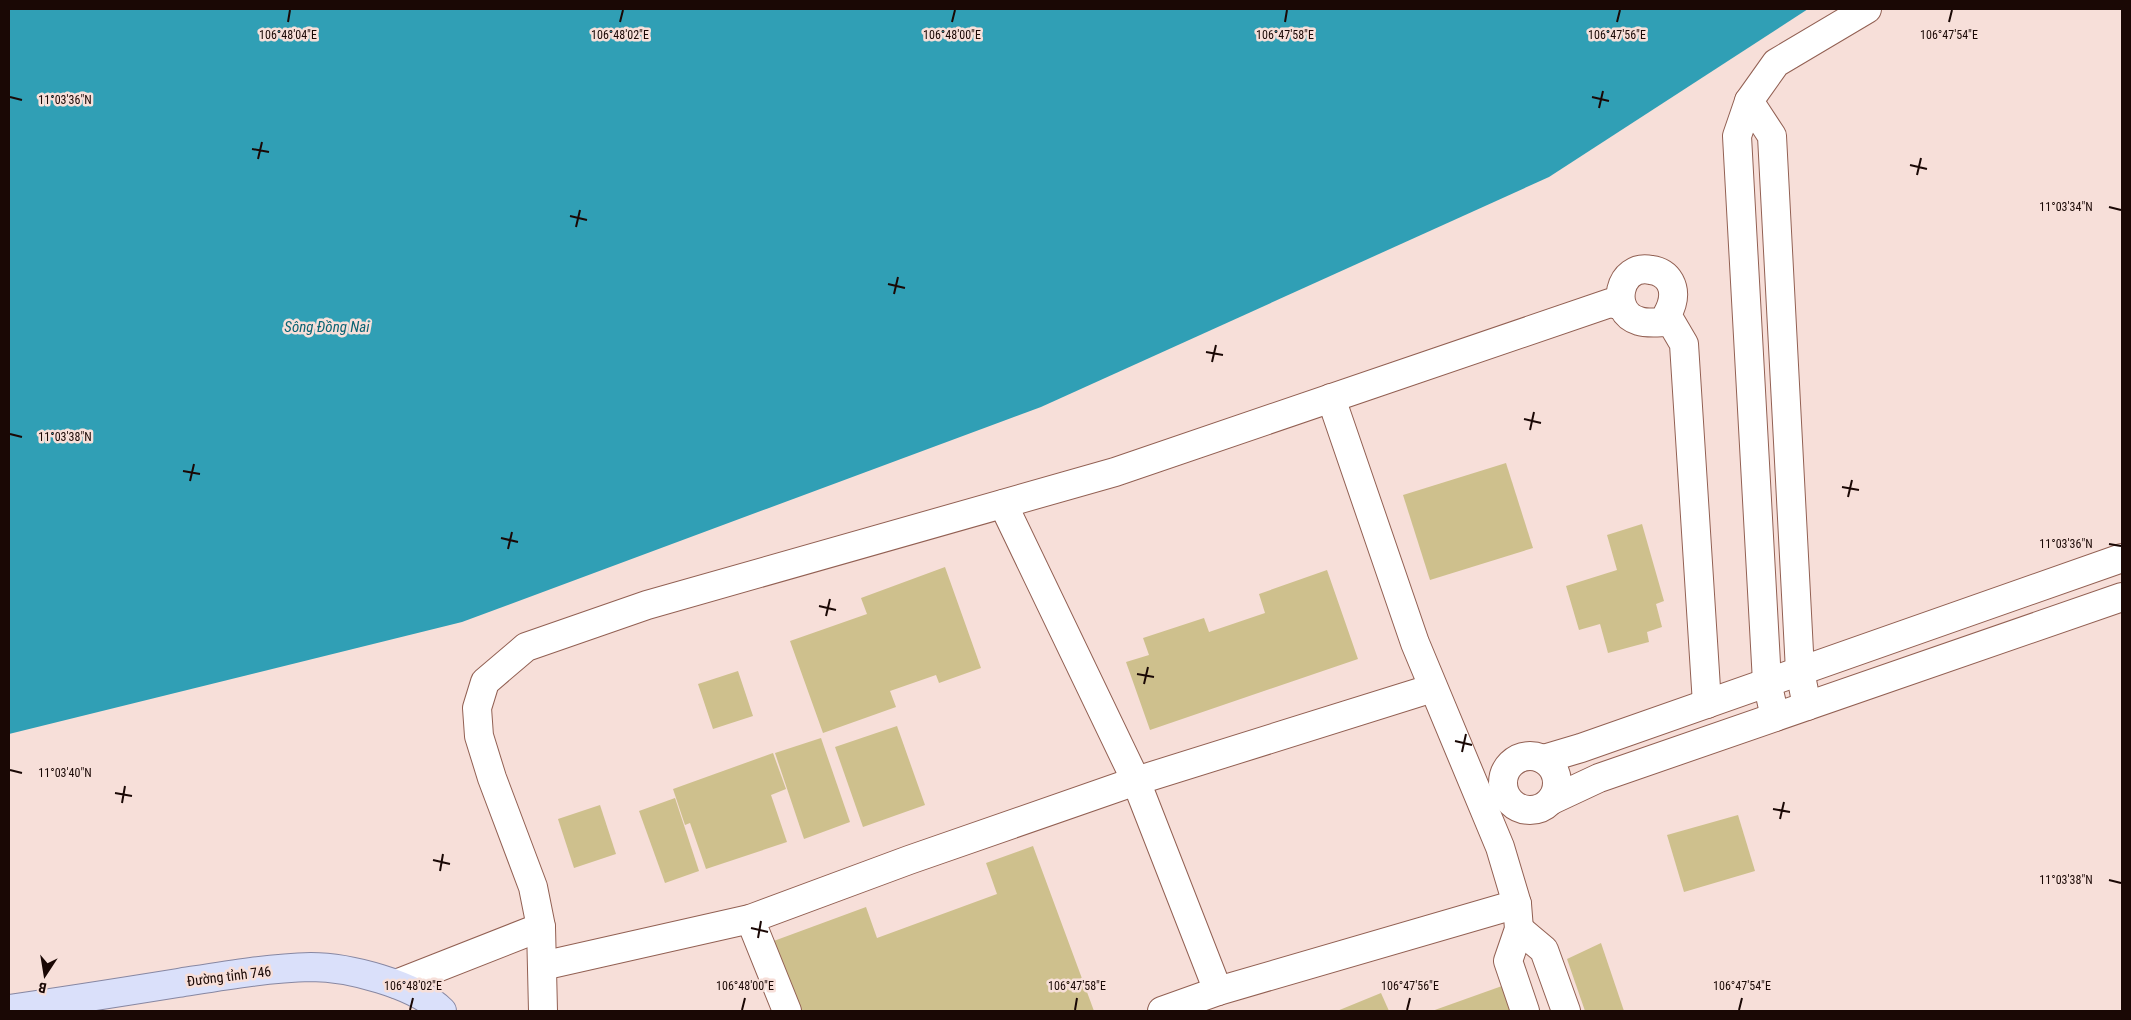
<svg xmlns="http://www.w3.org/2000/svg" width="2131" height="1020" font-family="'Roboto Condensed',sans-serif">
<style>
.water{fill:#309fb5}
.building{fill:#cec08d}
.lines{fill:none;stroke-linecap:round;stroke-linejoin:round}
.minor-casing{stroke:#926053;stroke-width:30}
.major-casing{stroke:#8787a2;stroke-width:30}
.minor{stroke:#fff;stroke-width:28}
.major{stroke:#dae0fa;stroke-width:28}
.ticks{fill:none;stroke:#1a0805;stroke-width:2}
.labels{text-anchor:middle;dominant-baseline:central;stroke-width:5;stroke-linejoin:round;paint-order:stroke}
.street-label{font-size:14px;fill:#1a0805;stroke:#f7dfd9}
.water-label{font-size:15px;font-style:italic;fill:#096373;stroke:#f7dfd9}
.ticks-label{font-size:12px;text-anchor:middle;fill:#1a0805;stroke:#f7dfd9;stroke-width:5;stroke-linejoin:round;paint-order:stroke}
</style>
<rect width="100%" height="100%" fill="#f7dfd9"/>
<path class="water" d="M9 9H1808L1549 177 1041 407 462 622 9 734Z"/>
<g class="building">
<path d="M1506 463 1533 548 1430 580 1403 495Z"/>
<path d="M1642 524 1664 601 1656 604 1662 627 1647 632 1649 642 1608 653 1600 624 1579 630 1566 586 1617 570 1607 535Z"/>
<path d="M945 567 981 668 939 683 936 675 890 691 896 707 823 733 790 641 867 614 861 598Z"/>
<path d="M1327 570 1358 659 1150 730 1126 662 1149 655 1143 638 1204 618 1209 632 1265 613 1259 594Z"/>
<path d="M738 671 753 716 713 729 698 684Z"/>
<path d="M897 726 925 805 863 827 835 747Z"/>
<path d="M821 738 850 822 804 839 775 753Z"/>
<path d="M773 753 786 789 771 795 787 842 706 869 690 823 685 825 673 789Z"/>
<path d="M675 798 699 871 665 883 639 811Z"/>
<path d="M600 805 616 854 574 868 558 819Z"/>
<path d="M1738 815 1755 871 1684 892 1667 835Z"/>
<path d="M1033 846 1094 1011H796L771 942 866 907 877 938 997 894 986 863Z"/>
<path d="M1601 943 1624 1011H1585L1567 959Z"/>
<path d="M1502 986 1511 1011H1432Z"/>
<path d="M1381 993 1389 1011H1337Z"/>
</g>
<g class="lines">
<defs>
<g id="minor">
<path d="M1749 101 1772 136 1800 671 1807 706"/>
<path d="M1670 322C1660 322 1648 324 1639 321 1608 312 1619 263 1651 270 1659 271 1666 275 1670 282 1676 293 1673 304 1667 315L1684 344 1707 704"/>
<path d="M1331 398 1415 643 1500 847 1517 904 1519 929 1508 961 1525 1011"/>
<path d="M1003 504 1136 781 1218 991 1162 1011"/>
<path d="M1775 717 1767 682 1737 136 1749 101 1776 63 1867 9"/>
<circle cx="1530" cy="783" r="27"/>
<path d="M1544 759 1581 748 2122 558"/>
<path d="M1552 800 1599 778 2122 597"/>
<path d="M750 919 787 1011"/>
<path d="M1519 929 1544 950 1566 1011"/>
<path d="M542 966 750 919 909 860 1136 781 1433 688"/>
<path d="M396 984 541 927"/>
<path d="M1218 991 1517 904"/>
<path d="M543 1011 541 927 533 887 492 778 479 736 477 708 485 682 526 647 647 605 1115 472 1610 303 1622 306"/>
</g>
<path id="major" d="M9 1009C65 1001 122 992 178 983 222 976 267 968 311 967 348 967 415 984 442 1011"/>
</defs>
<use href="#minor" class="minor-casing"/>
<use href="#major" class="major-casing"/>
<use href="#minor" class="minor"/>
<use href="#major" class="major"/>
</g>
<path class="ticks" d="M288 22 290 10M620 22 623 10M952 22 955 10M1285 22 1287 10M1617 22 1620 10M1949 22 1952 10M10 97 22 100M1592 97 1609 101M1599 108 1603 91M252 149 269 152M258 159 262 142M1910 165 1927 169M1917 175 1921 158M2109 207 2121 210M570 216 587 220M576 227 580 210M888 284 905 288M894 294 898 277M1206 352 1223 355M1212 362 1216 345M1524 419 1541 423M1530 430 1534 412M10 434 22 437M183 471 200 474M190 481 194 464M1842 487 1859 490M1848 497 1852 480M501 538 518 542M2109 544 2121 546M508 549 512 532M819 606 836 610M826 616 830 599M1137 674 1154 677M1144 684 1148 667M1455 741 1472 745M1462 752 1466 734M10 770 22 773M115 793 132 796M122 803 125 786M1773 809 1790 812M1780 819 1784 802M433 860 450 864M440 871 443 854M2109 880 2121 883M751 928 768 932M758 938 761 921M410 1010 413 998M742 1010 745 998M1075 1010 1077 998M1407 1010 1410 998M1739 1010 1742 998"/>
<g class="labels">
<g class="street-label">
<text transform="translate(229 976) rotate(-7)">Đường tỉnh 746</text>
</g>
<g class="water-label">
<text x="327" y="327">Sông Đồng Nai</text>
</g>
</g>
<g class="ticks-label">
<text x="288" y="39">106°48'04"E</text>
<text x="620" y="39">106°48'02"E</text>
<text x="952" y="39">106°48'00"E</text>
<text x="1285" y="39">106°47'58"E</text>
<text x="1617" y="39">106°47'56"E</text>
<text x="1949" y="39">106°47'54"E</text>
<text x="65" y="104">11°03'36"N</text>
<text x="2066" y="211">11°03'34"N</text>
<text x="65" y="441">11°03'38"N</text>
<text x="2066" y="548">11°03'36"N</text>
<text x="65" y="777">11°03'40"N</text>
<text x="2066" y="884">11°03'38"N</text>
<text x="413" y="990">106°48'02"E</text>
<text x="745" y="990">106°48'00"E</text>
<text x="1077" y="990">106°47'58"E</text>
<text x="1410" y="990">106°47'56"E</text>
<text x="1742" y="990">106°47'54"E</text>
</g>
<rect width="2131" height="1020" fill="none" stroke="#1a0805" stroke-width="20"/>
<g transform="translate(45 975) rotate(192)" stroke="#f7dfd9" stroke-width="4" paint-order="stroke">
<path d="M0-4L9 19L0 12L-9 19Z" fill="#1a0805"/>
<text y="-8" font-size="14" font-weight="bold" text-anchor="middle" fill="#1a0805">B</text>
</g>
</svg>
